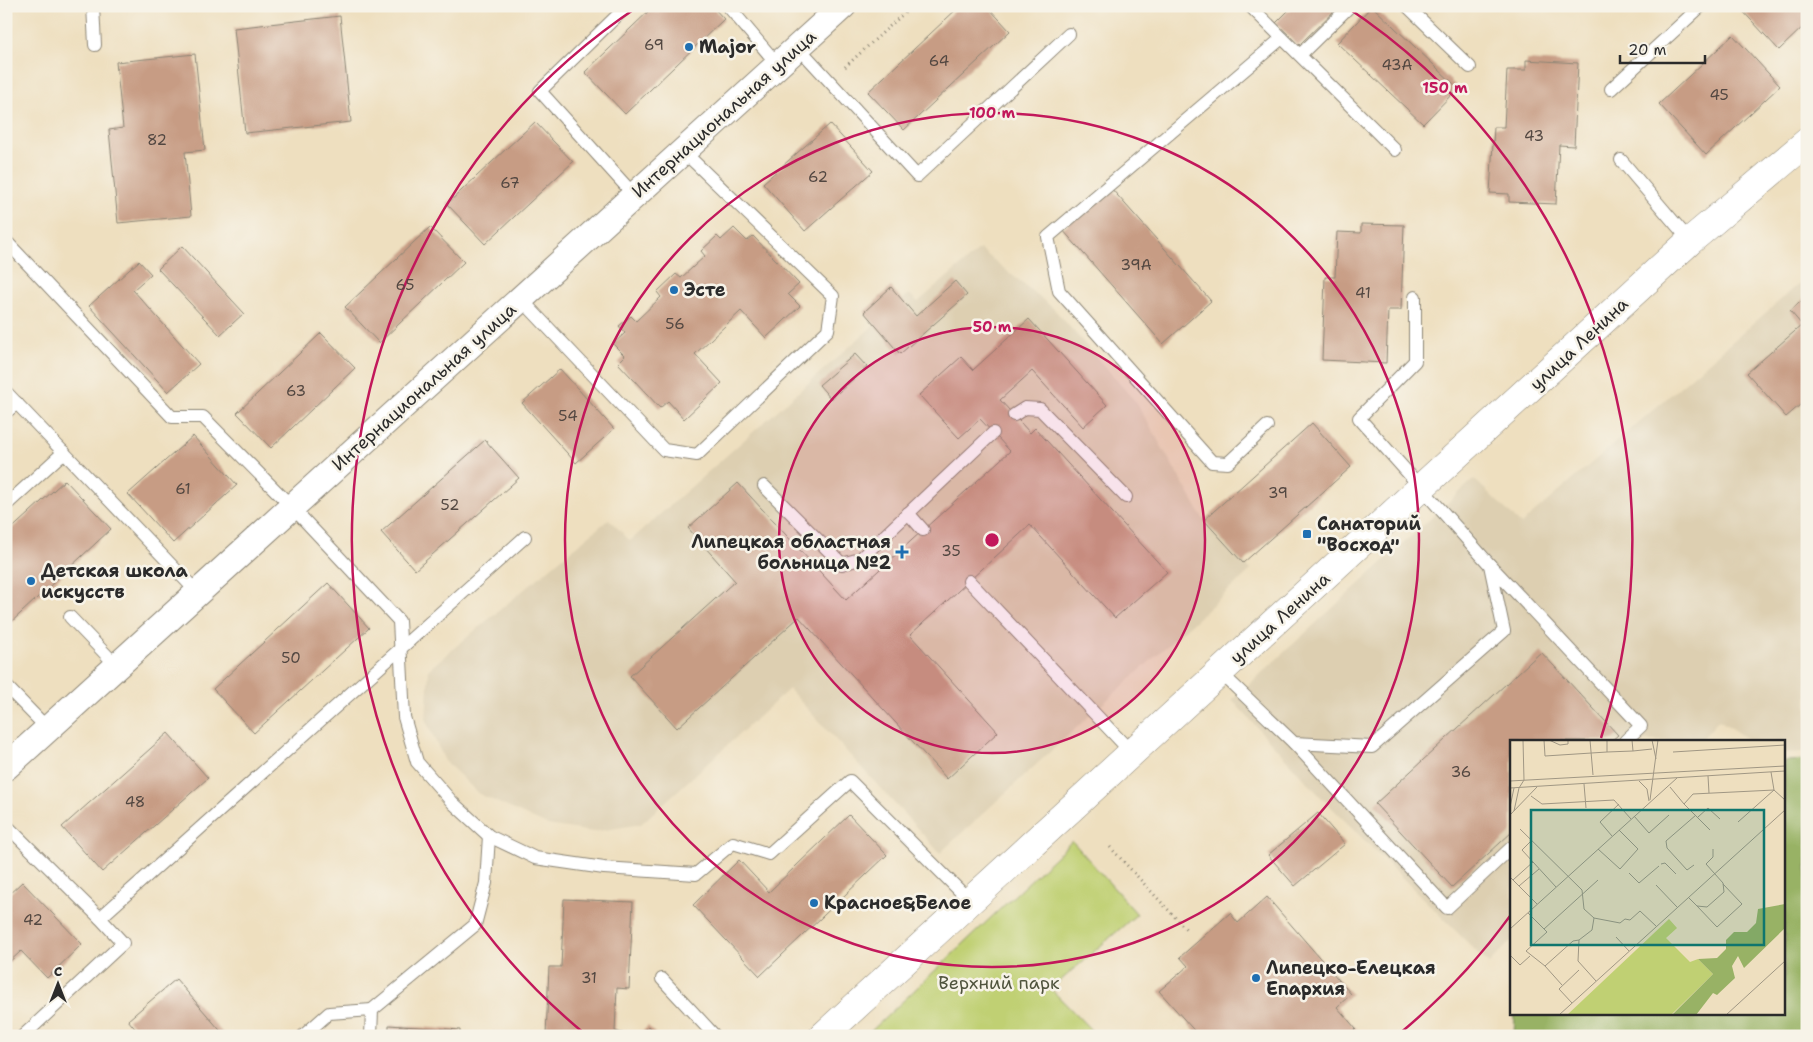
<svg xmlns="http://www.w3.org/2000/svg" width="1813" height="1042" font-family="'Shantell Sans',sans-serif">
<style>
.built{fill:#ddcfb1}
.green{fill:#c0d073;stroke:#767e4f}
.forest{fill:#98b265;stroke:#626e48}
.building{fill:#c79c84}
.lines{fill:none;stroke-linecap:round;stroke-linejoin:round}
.lane-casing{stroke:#8c8575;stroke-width:14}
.street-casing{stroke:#8c8575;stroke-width:28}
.secondary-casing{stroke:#8c8575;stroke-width:29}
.path{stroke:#8c8575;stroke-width:3;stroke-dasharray:1 4;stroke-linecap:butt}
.lane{stroke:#fff;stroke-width:12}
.street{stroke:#fff;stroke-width:26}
.secondary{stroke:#fff;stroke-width:28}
.ring{fill:none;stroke:#c2185b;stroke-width:2.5}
.poi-dot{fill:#1f6fb2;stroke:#f7f3e8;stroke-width:2}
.labels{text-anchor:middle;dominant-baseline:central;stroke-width:5;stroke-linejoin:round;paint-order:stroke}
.number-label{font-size:15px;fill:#524741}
.poi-label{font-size:18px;font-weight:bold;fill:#2b2b2b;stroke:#f7f3e8;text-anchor:start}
.street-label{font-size:18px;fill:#2b2b2b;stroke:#f7f3e8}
.park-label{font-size:18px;fill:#50543d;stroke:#f7f3e8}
.inset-road{fill:none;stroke:#a09784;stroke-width:1}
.view{fill:#0f766e;fill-opacity:0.15;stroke:#0f766e;stroke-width:2.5}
.inset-edge{fill:none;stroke:#2b2b2b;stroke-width:2.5}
.centre{fill:#c2185b;stroke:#f7f3e8;stroke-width:2.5}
.ring-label{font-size:15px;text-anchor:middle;font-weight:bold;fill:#c2185b;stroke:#f7f3e8;stroke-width:5;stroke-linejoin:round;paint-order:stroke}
</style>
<rect width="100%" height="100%" fill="#f7f3e8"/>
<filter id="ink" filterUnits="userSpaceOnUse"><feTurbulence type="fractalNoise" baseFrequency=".02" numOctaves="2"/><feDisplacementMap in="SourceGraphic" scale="10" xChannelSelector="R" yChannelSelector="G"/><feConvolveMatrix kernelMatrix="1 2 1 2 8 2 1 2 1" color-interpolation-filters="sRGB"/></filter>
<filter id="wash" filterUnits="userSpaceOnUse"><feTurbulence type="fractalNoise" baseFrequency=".0096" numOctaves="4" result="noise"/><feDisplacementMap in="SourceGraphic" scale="20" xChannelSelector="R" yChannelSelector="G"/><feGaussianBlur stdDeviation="1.12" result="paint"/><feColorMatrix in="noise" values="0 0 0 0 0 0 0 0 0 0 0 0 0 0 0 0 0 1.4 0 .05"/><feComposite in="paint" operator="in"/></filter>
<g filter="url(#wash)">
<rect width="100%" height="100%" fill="#eedfbf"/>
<g class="built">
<path d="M980 249 1054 309 1136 402 1204 520 1251 570 1087 718 940 853 789 689 641 824 593 832 547 825 479 794 445 761 426 721 429 669 609 519 630 541 909 294 918 302Z"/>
<path d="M1807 277V752L1784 753V741H1750L1719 720 1700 741H1512V940L1489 964 1321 797 1232 700 1474 479 1521 524Z"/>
</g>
<path class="green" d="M1072 841 1137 914 1051 989 1097 1036H866Z"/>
<path class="forest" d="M1807 760V1036H1514L1515 1013H1784V761Z"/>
<g id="blocks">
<g class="building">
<path d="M654 6H712L724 19 625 114 585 72Z"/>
<path d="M960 6H987L1010 31 904 130 868 92Z"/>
<path d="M1293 6H1339L1298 46 1276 23Z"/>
<path d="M1372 6 1458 88 1423 124 1337 43Z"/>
<path d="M1738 6H1807V23L1779 50Z"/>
<path d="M340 16 351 122 245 133 234 28Z"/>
<path d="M1733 35 1780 86 1706 155 1659 104Z"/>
<path d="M195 54 205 150 185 152 191 216 118 223 109 130 123 128 116 62Z"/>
<path d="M1526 60 1578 63 1574 146 1559 145 1556 204 1509 202V194L1490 193 1494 127H1504L1507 70H1526Z"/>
<path d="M535 122 573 162 485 244 447 204Z"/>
<path d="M830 124 873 171 805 231 763 183Z"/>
<path d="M1110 187 1211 301 1163 344 1062 229Z"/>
<path d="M1361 224 1404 225 1401 310H1388L1386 363 1322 360 1325 277H1335L1337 232 1361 233Z"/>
<path d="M430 227 464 262 379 343 345 307Z"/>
<path d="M734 228 747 241 753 236 799 284 788 294 800 306 766 338 741 311 695 354 722 383 684 419 668 401 660 408 618 363 625 356 613 344 625 333 619 326 631 316 636 321 661 297 657 292 676 274 681 278 705 256 701 251 717 236 721 240Z"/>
<path d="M182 246 244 313 220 335 158 269Z"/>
<path d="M139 261 151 274 133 290 199 364 168 392 89 306Z"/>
<path d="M955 281 967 295 900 354 864 312 891 287 916 316Z"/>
<path d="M1807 296V399L1786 417 1747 373 1802 325 1790 311Z"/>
<path d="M1029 319 1107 405 1083 427 1032 371 1000 400 1030 433 1035 428 1167 572 1115 618 1030 525 910 635 998 732 947 779 799 617 677 728 630 676 735 581 688 528 738 483 846 600 1010 451 980 419 959 438 919 395 961 357 973 370Z"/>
<path d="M321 333 355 368 271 448 237 413Z"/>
<path d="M855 354 867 367 831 399 819 385Z"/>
<path d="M560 369 614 429 576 463 522 403Z"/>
<path d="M1312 423 1351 467 1243 563 1204 520Z"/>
<path d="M193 436 237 485 173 543 128 494Z"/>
<path d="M485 440 519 478 415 570 381 532Z"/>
<path d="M65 480 111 529 6 627V534Z"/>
<path d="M328 583 369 628 254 733 213 689Z"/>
<path d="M1541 652 1618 735 1611 741H1512V832L1452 887 1375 804Z"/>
<path d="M168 733 208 778 102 872 62 827Z"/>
<path d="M1318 813 1345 844 1295 886 1268 855Z"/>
<path d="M849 815 887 855 760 976 693 905 739 860 769 892Z"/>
<path d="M22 882 82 944 47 978 21 951 6 965V897Z"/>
<path d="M1267 897 1351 994 1337 1007 1356 1029 1349 1036H1199L1159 991 1188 966 1180 957 1230 913 1238 923Z"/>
<path d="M564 899 633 902 629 989 617 988 615 1031 633 1036H546L549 967H561Z"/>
<path d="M176 979 225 1036H141L128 1020Z"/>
<path d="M389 1025 460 1030V1036H389Z"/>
<path d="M648 1026 657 1036H638Z"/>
</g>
</g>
</g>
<g filter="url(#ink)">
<use href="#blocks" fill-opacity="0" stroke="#8c8575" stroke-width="1"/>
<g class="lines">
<defs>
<g id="lane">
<path d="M93 6 95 45"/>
<path d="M627 6 540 91 634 195"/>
<path d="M728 6 778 65"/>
<path d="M1250 6 1395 150"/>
<path d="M1407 6 1470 67"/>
<path d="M798 47 917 176 1069 34"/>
<path d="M1300 55 1350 6"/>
<path d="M1611 89 1701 6"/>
<path d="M1621 160 1690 241"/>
<path d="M6 241 172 417H203L292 507 399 621 404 717 417 762 453 803 489 836 535 858 604 868 696 874 733 843 769 854 850 781 970 901"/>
<path d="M521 299 664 450 697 455 828 330 833 296 683 151"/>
<path d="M6 392 198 593"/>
<path d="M6 412 17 403"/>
<path d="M1014 415 1025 408 1040 409 1126 497"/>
<path d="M1267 426 1228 463 1212 462 1059 291 1048 237 1282 38"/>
<path d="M764 486 842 564 860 559 993 433"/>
<path d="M6 505 64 452"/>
<path d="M908 513 923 530"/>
<path d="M1490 565 1641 726 1625 741"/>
<path d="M969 581 1132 753"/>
<path d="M70 617 117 666"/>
<path d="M1220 672 1294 743 1372 747 1504 631 1490 565 1359 418 1415 361V297"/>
<path d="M6 686 48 729"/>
<path d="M1294 743 1447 908 1512 847"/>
<path d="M6 825 100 918"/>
<path d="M662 979 715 1036"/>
<path d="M23 1036 123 943 100 918 525 537"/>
<path d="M303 1036 329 1013 372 1010"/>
<path d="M371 1036 372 1010 475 925 486 883 489 836"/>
</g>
<path id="street" d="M6 767 843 6"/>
<path id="secondary" d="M823 1036 1690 241 1807 142"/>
</defs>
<use href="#lane" class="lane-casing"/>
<use href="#street" class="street-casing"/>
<use href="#secondary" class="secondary-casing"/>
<g class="path">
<path d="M845 67 912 6"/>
<path d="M1110 847 1186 929"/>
</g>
<use href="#lane" class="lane"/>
<use href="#street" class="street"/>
<use href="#secondary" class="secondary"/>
</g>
</g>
<circle cx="992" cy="540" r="213" fill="#c2185b" fill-opacity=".12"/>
<g class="ring">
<circle cx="992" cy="540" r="213"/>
<circle cx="992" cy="540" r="427"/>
<path d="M1510 916A640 640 0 0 1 1399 1034M585 1034A640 640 0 0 1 639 6M1345 6A640 640 0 0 1 1601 738"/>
</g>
<g class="poi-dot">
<circle cx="689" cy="47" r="5"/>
<circle cx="674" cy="290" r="5"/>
<rect x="1302" y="529" width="10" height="10" rx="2.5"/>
<path d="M899.5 544.5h5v5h5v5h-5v5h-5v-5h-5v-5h5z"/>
<circle cx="31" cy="581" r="5"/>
<circle cx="814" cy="903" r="5"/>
<circle cx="1256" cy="978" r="5"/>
</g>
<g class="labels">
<g class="number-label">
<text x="654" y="45">69</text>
<text x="939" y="61">64</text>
<text x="1397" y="65">43А</text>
<text x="1719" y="95">45</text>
<text x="1534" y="136">43</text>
<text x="157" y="140">82</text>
<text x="818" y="177">62</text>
<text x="510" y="183">67</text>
<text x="1136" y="265">39А</text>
<text x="405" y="285">65</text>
<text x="1363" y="293">41</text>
<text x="675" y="324">56</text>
<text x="296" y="391">63</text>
<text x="568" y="416">54</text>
<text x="183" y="489">61</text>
<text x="1278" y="493">39</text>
<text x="450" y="505">52</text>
<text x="951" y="551">35</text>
<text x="291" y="658">50</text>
<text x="1461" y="772">36</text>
<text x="135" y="802">48</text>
<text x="33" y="920">42</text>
<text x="589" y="978">31</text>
</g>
<g class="poi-label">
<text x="699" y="47">Major</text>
<text x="684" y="290">Эсте</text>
<text x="1317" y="524">Санаторий<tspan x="1317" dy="21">"Восход"</tspan></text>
<text x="891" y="542" text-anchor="end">Липецкая областная<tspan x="891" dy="21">больница №2</tspan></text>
<text x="41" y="571">Детская школа<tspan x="41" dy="21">искусств</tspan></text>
<text x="824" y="903">Красное&amp;Белое</text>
<text x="1266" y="968">Липецко-Елецкая<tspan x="1266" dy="21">Епархия</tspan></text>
</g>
<g class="street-label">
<text transform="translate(724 114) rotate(-42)">Интернациональная улица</text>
<text transform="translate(1579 344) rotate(-43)">улица Ленина</text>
<text transform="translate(424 387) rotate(-42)">Интернациональная улица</text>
<text transform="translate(1280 618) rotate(-42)">улица Ленина</text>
</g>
<g class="park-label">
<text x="999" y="983">Верхний парк</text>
</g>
</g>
<g transform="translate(1510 740)">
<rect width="275" height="275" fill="#eedfbf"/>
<path d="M159 179 167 188 156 198 180 222 188 219 203 234 161 275H57Z" fill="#c0d073"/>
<path d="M275 164V188L234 228 228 216 222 226 225 238 207 255 203 253 186 275H162L203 234 188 219 207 218 216 209V200L224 192H237L246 183 248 169Z" fill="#98b265"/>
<path class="inset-road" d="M34 0 35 16 97 12V0M39 0 50 5 58 4V0M80 0 83 35M122 0 123 11 142 9M142 0 146 19M97 12 123 11M163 12 275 5M198 36 199 53M0 41 275 26M129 41 137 49 139 61M74 44 76 68M160 47 174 64 183 54 264 50 275 60M0 48 275 31M9 48 14 40 13 0M21 56 32 64 104 60 121 79M140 60 148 0M174 64 200 90M0 67 4 48M4 71 9 48M0 75 27 47M124 76 139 93 159 75M188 77 198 68 210 79M228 82 264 50 261 32M10 89 72 150 74 169 84 178 110 183 115 179 120 180 130 171 146 186M102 96 90 82 109 64M21 101 12 110 46 147M88 109 110 129 128 109 109 90M151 124 155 123 166 134M184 125 177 130 157 108 156 101 186 75M119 133 129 143 149 126M0 137 27 164M3 140 23 122M146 145 167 167M9 146 29 129M178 157 187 166 197 167 214 152 213 143 196 124 203 117V109M187 166 207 187 232 164 213 144M18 173 34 189M84 178 82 190 69 200 68 221 86 241M0 189 167 38M106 197 119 211M0 215 10 225 20 216M35 226 16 211 37 192 34 189 88 140M52 245 35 226 63 201 69 200M62 263 49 249 69 230M49 275 275 70M216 275 275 221"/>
<path class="view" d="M21 70H254V205H21Z"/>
<rect width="275" height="275" class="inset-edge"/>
</g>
<circle cx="992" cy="540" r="8" class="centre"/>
<g class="ring-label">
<text x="1445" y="93">150 m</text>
<text x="992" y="118">100 m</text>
<text x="992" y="332">50 m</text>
</g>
<rect width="1813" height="1042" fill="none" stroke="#f7f3e8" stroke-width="25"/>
<g transform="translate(58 984)" stroke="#f7f3e8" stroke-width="4" paint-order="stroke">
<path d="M0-4L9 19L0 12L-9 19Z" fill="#2b2b2b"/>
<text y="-8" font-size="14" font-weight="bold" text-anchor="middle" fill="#2b2b2b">С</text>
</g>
<path d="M1620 55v8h85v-8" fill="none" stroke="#2b2b2b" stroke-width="2.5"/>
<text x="1628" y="55" font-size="15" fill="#2b2b2b" stroke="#f7f3e8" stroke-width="4" paint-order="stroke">20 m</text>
</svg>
